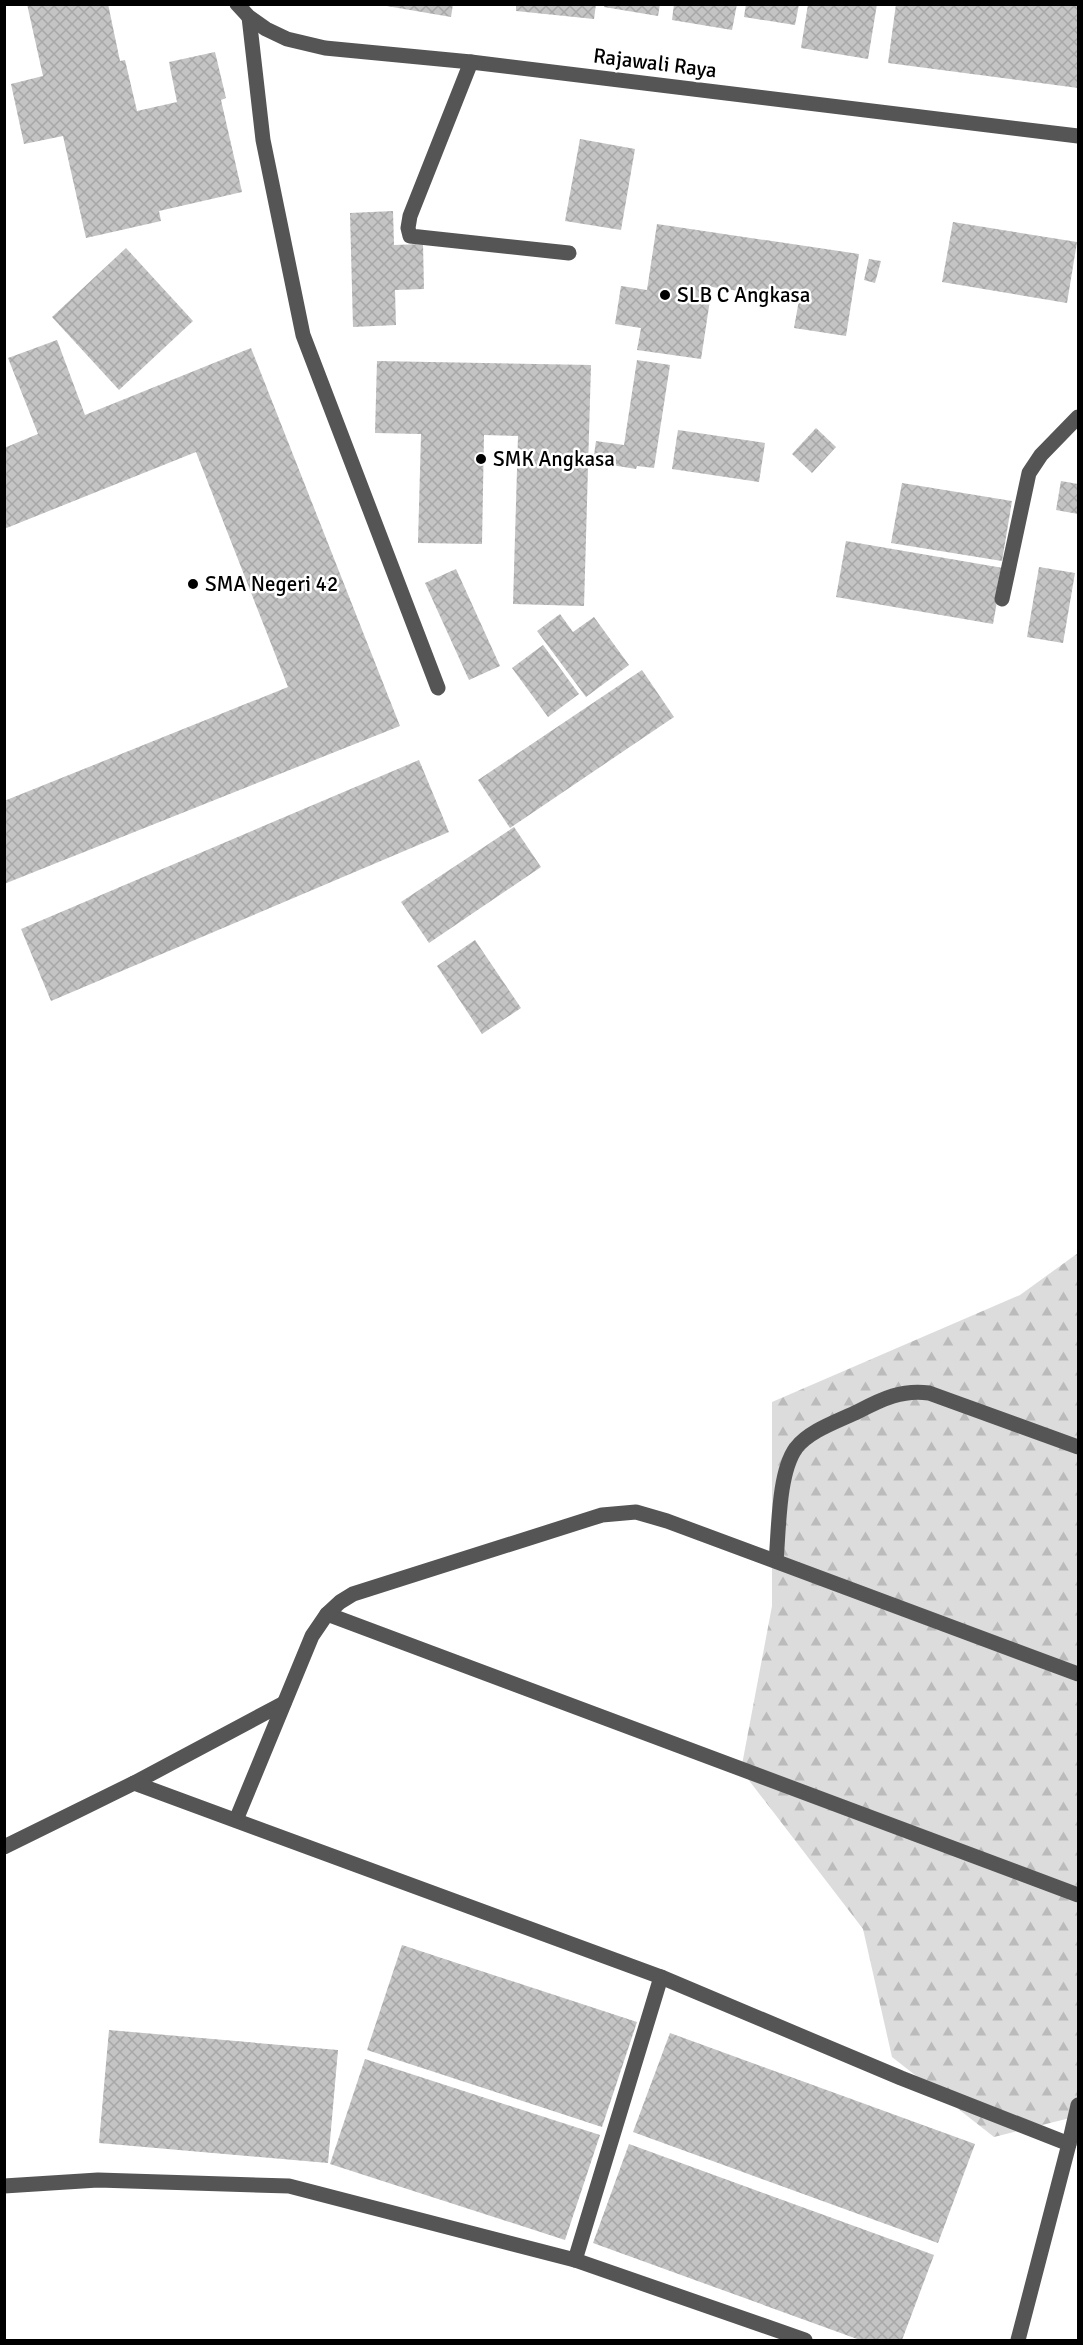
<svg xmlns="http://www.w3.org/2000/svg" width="1083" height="2345" font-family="Signika,sans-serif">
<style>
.forest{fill:url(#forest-firs)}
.building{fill:url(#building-cross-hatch)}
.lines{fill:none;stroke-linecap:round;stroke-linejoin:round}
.minor{stroke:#555;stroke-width:15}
.poi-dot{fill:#000;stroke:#fff;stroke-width:2}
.labels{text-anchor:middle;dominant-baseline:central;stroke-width:5;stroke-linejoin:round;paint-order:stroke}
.street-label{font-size:21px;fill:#000;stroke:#fff}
.poi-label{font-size:21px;fill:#000;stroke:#fff;text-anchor:start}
</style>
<defs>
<pattern id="forest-firs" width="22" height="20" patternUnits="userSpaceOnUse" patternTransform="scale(1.5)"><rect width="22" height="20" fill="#dcdcdc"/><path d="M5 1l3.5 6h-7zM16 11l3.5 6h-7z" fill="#bbb"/></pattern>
<pattern id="building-cross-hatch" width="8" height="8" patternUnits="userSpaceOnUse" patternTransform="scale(1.5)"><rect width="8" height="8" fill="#c4c4c4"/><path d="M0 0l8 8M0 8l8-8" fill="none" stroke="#a7a7a7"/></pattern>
</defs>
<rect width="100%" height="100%" fill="#fff"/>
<path class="forest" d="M1078 1253V2116L994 2137 892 2057 863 1929 741 1770 772 1606V1402L1020 1295Z"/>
<g class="building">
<path d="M27 4H108L120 61 125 60 137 111 177 102 169 62 215 52 226 98 221 100 242 192 159 211 161 221 86 238 63 136 24 144 11 84 43 76Z"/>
<path d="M375 4H453L451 17Z"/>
<path d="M516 4H596L594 19 516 11Z"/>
<path d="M605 4H660L658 16 604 7Z"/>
<path d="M674 4H737L732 30 672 20Z"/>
<path d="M746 4H799L795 25 744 17Z"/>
<path d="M808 4H877L868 59 801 48Z"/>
<path d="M896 4H1078V88L888 63Z"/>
<path d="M580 139 635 149 621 230 565 221Z"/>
<path d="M393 211 394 245 423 244 424 289 395 290 396 325 353 327 350 213Z"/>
<path d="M953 222 1077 242 1067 303 942 282Z"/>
<path d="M657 224 859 254 846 336 794 328 799 300 712 287 701 359 637 350 641 328 615 324 621 286 647 290Z"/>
<path d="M126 248 193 321 119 390 52 317Z"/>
<path d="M869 259 881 261 875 283 864 280Z"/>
<path d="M57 340 85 415 251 348 400 726 4 884V801L288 687 196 452 4 529V448L38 434 8 358Z"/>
<path d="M637 360 670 365 654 468 637 466 636 469 593 462 596 441 624 445Z"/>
<path d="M377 361 591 365 584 606 513 604 518 436 484 435 482 544 418 543 421 434 375 433Z"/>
<path d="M816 428 836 447 812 473 792 454Z"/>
<path d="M678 430 765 443 759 482 672 469Z"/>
<path d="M1061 481 1078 484V514L1056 510Z"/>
<path d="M902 483 1012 501 1002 561 891 543Z"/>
<path d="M846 541 1003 568 993 624 836 597Z"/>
<path d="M1039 567 1075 573 1063 643 1027 637Z"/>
<path d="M456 569 500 666 469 680 425 583Z"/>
<path d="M560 614 573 632 594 617 629 665 586 697 537 631Z"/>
<path d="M543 645 579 694 548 717 512 668Z"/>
<path d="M642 670 674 717 510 828 478 780Z"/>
<path d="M419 760 449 832 51 1001 21 929Z"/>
<path d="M514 827 541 867 429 943 401 902Z"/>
<path d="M475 940 521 1008 482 1034 437 966Z"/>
<path d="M402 1945 637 2022 602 2127 367 2050Z"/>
<path d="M109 2030 338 2050 328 2163 99 2143Z"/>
<path d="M670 2033 975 2144 938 2243 633 2132Z"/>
<path d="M365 2059 600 2135 565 2240 330 2164Z"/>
<path d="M629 2144 934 2255 902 2340H860L593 2243Z"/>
</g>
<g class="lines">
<g class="minor">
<path d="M237 4 249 17 266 29 287 39 325 48 471 62 1078 136"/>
<path d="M249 17 263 140 303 335 438 688"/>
<path d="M471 62 410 216 408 228 410 236 569 253"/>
<path d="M1002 599 1029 473 1041 455 1078 417"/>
<path d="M776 1561C779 1530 778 1473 796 1448 810 1430 839 1421 859 1411 882 1399 903 1389 929 1393L1078 1447"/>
<path d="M327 1614 1078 1895"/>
<path d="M134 1783 284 1703"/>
<path d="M236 1820 312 1636 327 1614 340 1602 353 1594 602 1515 636 1512 667 1521 1078 1674"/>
<path d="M4 1847 134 1783 661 1977 901 2078 1069 2144 1018 2340"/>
<path d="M1069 2144 1078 2105"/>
<path d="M4 2186 98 2180 289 2186 575 2260 805 2340"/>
<path d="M575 2260 661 1977"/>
</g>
</g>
<g class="poi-dot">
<circle cx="665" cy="295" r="6"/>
<circle cx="481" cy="459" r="6"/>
<circle cx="193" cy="584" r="6"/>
</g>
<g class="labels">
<g class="street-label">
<text transform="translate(655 63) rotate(7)">Rajawali Raya</text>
</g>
<g class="poi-label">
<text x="677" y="295">SLB C Angkasa</text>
<text x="493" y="459">SMK Angkasa</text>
<text x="205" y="584">SMA Negeri 42</text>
</g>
</g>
<rect width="1083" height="2345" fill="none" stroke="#000000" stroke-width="12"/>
</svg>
